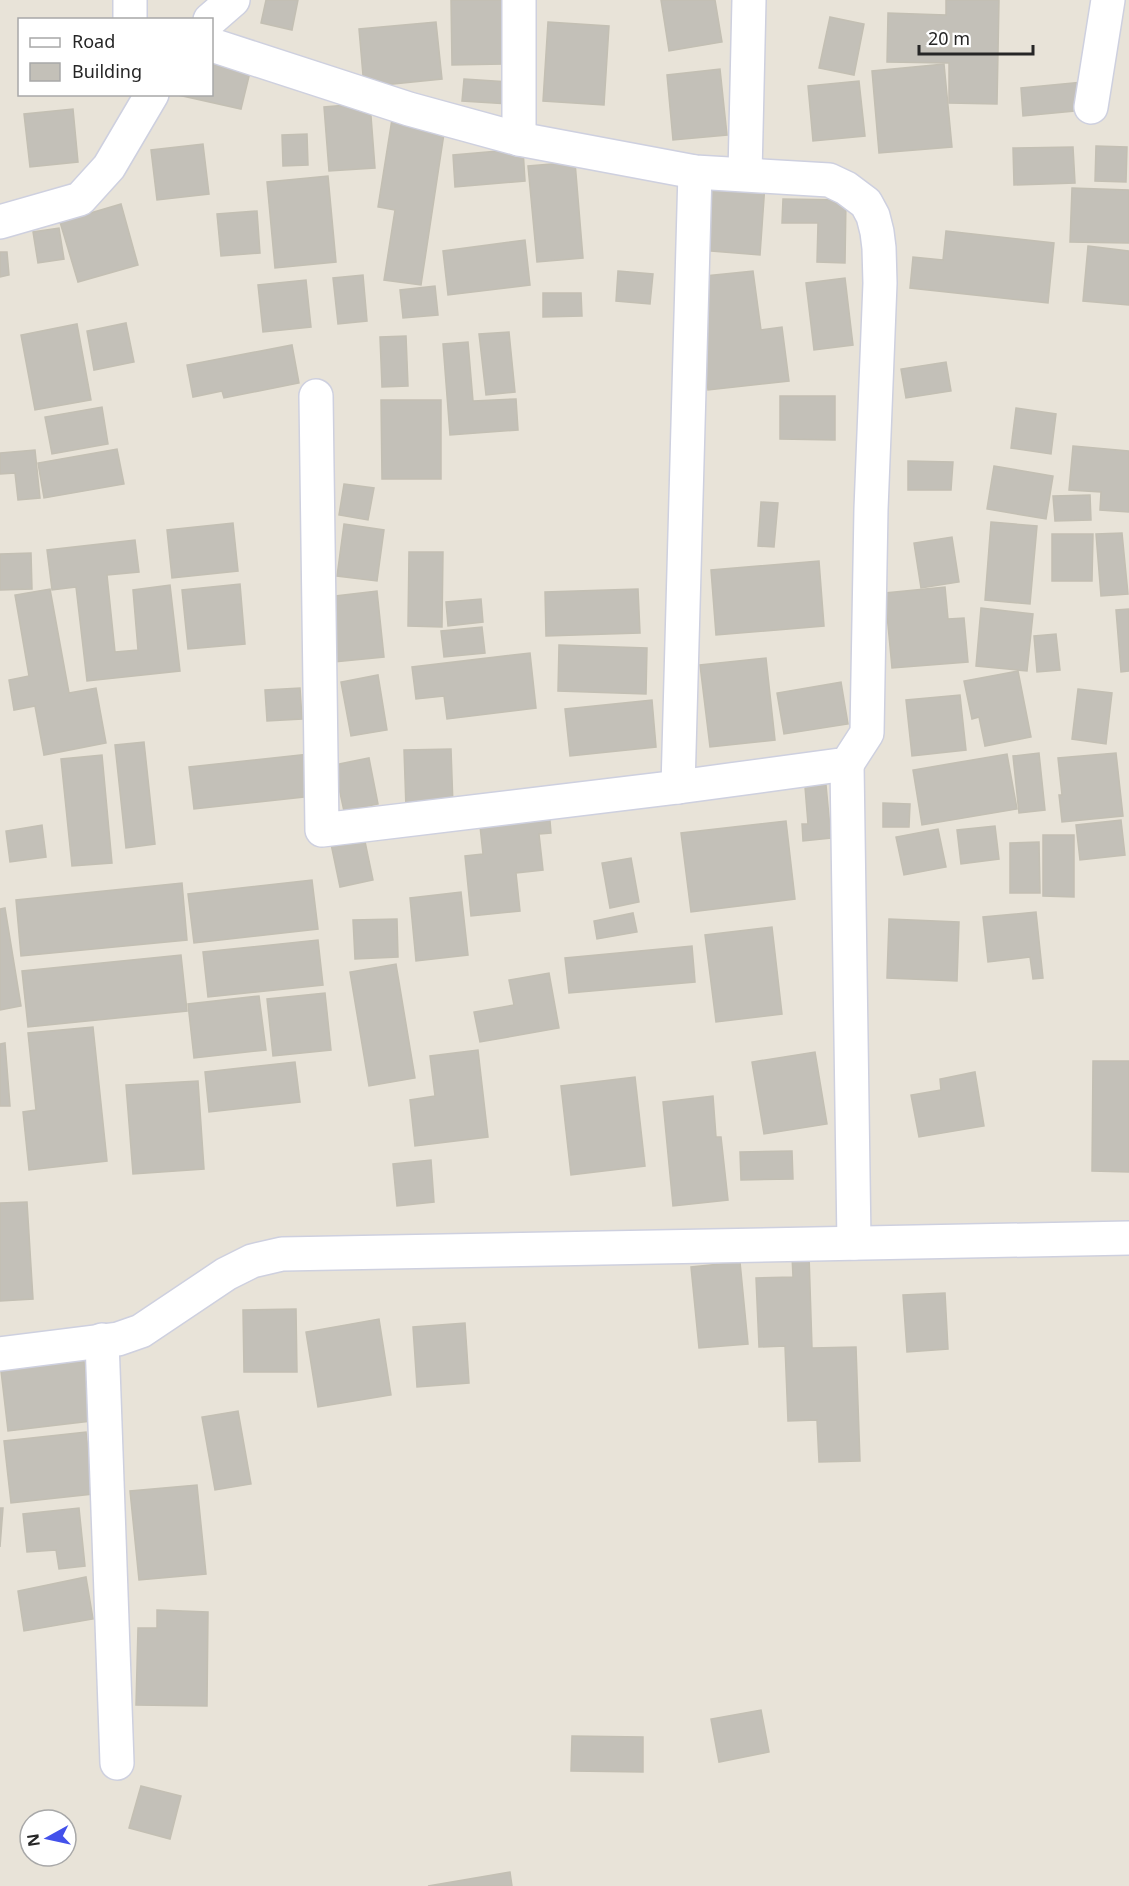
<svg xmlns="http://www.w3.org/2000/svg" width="1129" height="1886" font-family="'Noto Sans',sans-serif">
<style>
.building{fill:#c3c0b8;stroke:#c3bfb3;stroke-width:1.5}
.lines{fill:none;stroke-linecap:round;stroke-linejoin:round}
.street-casing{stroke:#ced0df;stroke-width:36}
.secondary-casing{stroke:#ced0df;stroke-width:36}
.street{stroke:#fff;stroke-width:33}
.secondary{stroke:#fff;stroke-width:33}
</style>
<rect width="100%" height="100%" fill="#e8e3d8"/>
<g class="building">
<path d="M266 0H298L292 30 261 23Z"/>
<path d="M451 0H503V64L452 65Z"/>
<path d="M661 0H715L722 42 669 51Z"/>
<path d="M946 0H999L997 104 949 103V63L887 62 888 13 946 15Z"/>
<path d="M830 17 864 24 854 75 819 68Z"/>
<path d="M436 22 442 79 364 87 359 29Z"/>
<path d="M548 22 609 26 604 105 543 101Z"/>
<path d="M212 59 251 68 241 109 178 95 212 94Z"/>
<path d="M944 64 952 147 879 153 872 71Z"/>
<path d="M720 69 727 135 673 140 667 75Z"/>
<path d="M464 79 510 82 509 104 462 101Z"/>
<path d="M859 81 865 136 813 141 808 86Z"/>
<path d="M1083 82 1085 110 1023 116 1021 88Z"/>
<path d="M370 103 375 168 329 171 324 107Z"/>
<path d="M73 109 78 162 30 167 24 114Z"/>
<path d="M392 119 445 127 421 285 384 280 395 210 378 207Z"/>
<path d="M307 134 308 165 283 166 282 135Z"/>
<path d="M203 144 209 194 157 200 151 150Z"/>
<path d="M1096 146 1127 147 1126 182 1095 181Z"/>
<path d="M1073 147 1075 183 1014 185 1013 148Z"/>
<path d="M523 149 525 181 455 187 453 155Z"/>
<path d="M575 162 583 258 537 262 528 166Z"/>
<path d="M328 176 336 262 275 268 267 182Z"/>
<path d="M705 179 765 184 760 255 699 250Z"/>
<path d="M1072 188 1129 190V243L1070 242Z"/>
<path d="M783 199 846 200 845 263 817 262 818 223H782Z"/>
<path d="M121 204 138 265 78 282 60 222Z"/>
<path d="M257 211 260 253 221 256 217 214Z"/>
<path d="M59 228 64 259 38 263 33 232Z"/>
<path d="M946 231 1054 243 1048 303 910 288 913 257 943 260Z"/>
<path d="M525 240 530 285 448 295 443 251Z"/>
<path d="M1088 246 1129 251V305L1083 301Z"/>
<path d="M0 252H7L9 275 0 277Z"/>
<path d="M618 271 653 274 650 304 616 301Z"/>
<path d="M753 271 761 330 782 327 789 381 708 390 695 277Z"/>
<path d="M363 275 367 321 338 324 333 278Z"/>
<path d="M845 278 853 345 814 350 806 283Z"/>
<path d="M306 280 311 327 263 332 258 285Z"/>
<path d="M435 286 438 315 403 318 400 290Z"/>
<path d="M543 293H581L582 316 543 317Z"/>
<path d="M126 323 134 362 94 370 87 331Z"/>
<path d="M77 324 91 400 35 410 21 335Z"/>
<path d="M509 332 515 392 486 395 479 334Z"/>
<path d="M406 336 408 386 382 387 380 337Z"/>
<path d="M468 342 473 401 516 399 518 430 450 435 443 344Z"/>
<path d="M292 345 299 383 224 398 222 391 193 397 187 365Z"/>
<path d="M946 362 951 391 906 398 901 369Z"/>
<path d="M780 396H835V440L780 439Z"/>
<path d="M381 400H441V479H382Z"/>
<path d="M102 407 108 444 52 454 45 417Z"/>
<path d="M1016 408 1056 414 1051 454 1011 448Z"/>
<path d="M1073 446 1129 451V512L1100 510 1101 492 1069 490Z"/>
<path d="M117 449 124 484 44 498 38 463Z"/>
<path d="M35 450 40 498 18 500 15 473 0 474V453Z"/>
<path d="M908 461 953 462 951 490H908Z"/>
<path d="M994 466 1053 476 1046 519 987 509Z"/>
<path d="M344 484 374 488 368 520 339 515Z"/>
<path d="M1090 495 1091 520 1055 521 1053 496Z"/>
<path d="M761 502 778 503 774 547 758 546Z"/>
<path d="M991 522 1037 526 1030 604 985 600Z"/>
<path d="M233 523 238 571 172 578 167 530Z"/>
<path d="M344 524 384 530 377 581 337 576Z"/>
<path d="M1122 533 1128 594 1101 596 1096 534Z"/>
<path d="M1052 534H1093L1092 581H1052Z"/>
<path d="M952 537 959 582 921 588 914 543Z"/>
<path d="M135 540 139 572 107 575 115 652 138 650 133 590 170 585 180 671 87 681 76 587 52 590 47 550Z"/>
<path d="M409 552H443L442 627 408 626Z"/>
<path d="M31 553 32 589 0 590V554Z"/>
<path d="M819 561 824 626 716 635 711 570Z"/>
<path d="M240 584 245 644 188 649 182 590Z"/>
<path d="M945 587 948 619 964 618 968 662 892 668 885 593Z"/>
<path d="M50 589 69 693 96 688 106 743 44 755 35 706 14 710 9 680 29 676 15 595Z"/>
<path d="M638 589 640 633 546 636 545 592Z"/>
<path d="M377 591 384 657 334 662 327 597Z"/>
<path d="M481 599 483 622 448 626 446 602Z"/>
<path d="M981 608 1033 614 1027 671 976 666Z"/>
<path d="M1129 609V671L1121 672 1116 610Z"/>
<path d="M482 627 485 653 444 657 441 631Z"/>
<path d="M1056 634 1060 670 1037 672 1034 636Z"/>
<path d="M559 645 647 648 646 694 558 691Z"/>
<path d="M530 653 536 708 447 719 444 696 416 699 412 667Z"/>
<path d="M766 658 775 740 710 747 700 665Z"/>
<path d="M1018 671 1031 737 985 746 979 717 972 719 964 681Z"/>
<path d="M378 675 387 730 351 736 341 682Z"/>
<path d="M841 682 848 724 784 734 777 693Z"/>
<path d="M300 688 302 719 267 721 265 690Z"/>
<path d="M1078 689 1112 693 1106 744 1072 739Z"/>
<path d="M960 695 966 750 912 756 906 700Z"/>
<path d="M652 700 656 747 570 756 565 709Z"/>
<path d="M144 742 155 844 126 848 115 745Z"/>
<path d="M451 749 453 806 406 808 404 750Z"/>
<path d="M1039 753 1045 810 1019 813 1013 756Z"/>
<path d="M1116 753 1123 816 1062 822 1059 795H1062L1058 758Z"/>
<path d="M309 754 313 796 194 809 189 767Z"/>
<path d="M1007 754 1017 809 922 825 913 770Z"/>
<path d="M102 755 112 863 72 866 61 759Z"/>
<path d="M369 758 378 804 344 811 334 765Z"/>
<path d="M826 785 831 838 803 841 802 824H808L805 787Z"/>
<path d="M883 803 910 804 909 827H883Z"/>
<path d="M549 809 551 833 539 834 543 870 516 873 520 911 471 916 465 856 483 854 479 817Z"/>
<path d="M1121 820 1125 855 1080 860 1076 825Z"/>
<path d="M786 821 795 899 691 912 681 833Z"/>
<path d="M42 825 46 857 10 862 6 831Z"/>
<path d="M995 826 999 859 961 864 957 830Z"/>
<path d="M938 829 946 867 904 875 896 837Z"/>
<path d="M363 832 373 880 340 887 330 839Z"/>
<path d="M1043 835H1074V897L1043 896Z"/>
<path d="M1039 842 1040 893H1010V843Z"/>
<path d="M631 858 639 902 610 908 602 863Z"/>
<path d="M312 880 318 929 194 943 188 894Z"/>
<path d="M182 883 187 940 21 956 16 900Z"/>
<path d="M461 892 468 955 416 961 410 898Z"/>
<path d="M5 908 21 1006 0 1010V909Z"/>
<path d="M1036 912 1043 978 1033 979 1030 957 988 962 983 917Z"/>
<path d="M633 913 637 932 597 939 594 921Z"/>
<path d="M397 919 398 957 355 959 353 920Z"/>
<path d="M889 919 959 922 957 981 887 978Z"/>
<path d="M772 927 782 1014 716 1022 705 935Z"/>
<path d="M318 940 323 985 208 997 203 952Z"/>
<path d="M692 946 695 982 569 993 565 958Z"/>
<path d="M181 955 187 1011 28 1027 22 971Z"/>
<path d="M396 964 415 1078 369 1086 350 972Z"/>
<path d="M549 973 559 1028 480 1042 474 1012 514 1005 509 980Z"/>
<path d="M325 993 331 1050 273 1056 267 999Z"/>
<path d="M259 996 266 1050 194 1058 188 1004Z"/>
<path d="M93 1027 107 1161 29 1170 23 1112 36 1110 28 1033Z"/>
<path d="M5 1043 10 1106H0V1044Z"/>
<path d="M478 1050 488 1137 415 1146 410 1100 435 1096 430 1056Z"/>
<path d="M815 1052 827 1124 764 1134 752 1062Z"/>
<path d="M1093 1061H1129V1172L1092 1171Z"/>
<path d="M295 1062 300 1102 209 1112 205 1072Z"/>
<path d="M975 1072 984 1126 919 1137 911 1095 941 1090 940 1079Z"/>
<path d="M635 1077 645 1166 571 1175 561 1086Z"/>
<path d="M198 1081 204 1169 133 1174 126 1085Z"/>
<path d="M713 1096 716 1137H721L728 1200 673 1206 663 1102Z"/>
<path d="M792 1151 793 1179 741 1180 740 1152Z"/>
<path d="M431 1160 434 1202 397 1206 393 1164Z"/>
<path d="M27 1202 33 1299 0 1301V1203Z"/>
<path d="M792 1255H809L812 1348 856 1347 860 1461 819 1462 817 1420 788 1421 785 1346 759 1347 756 1278 793 1277Z"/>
<path d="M740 1262 748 1344 699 1348 691 1267Z"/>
<path d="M945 1293 948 1349 907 1352 903 1295Z"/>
<path d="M296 1309 297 1372H244L243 1310Z"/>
<path d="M379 1319 391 1395 318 1407 306 1332Z"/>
<path d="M465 1323 469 1383 417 1387 413 1327Z"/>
<path d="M84 1361 91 1421 8 1431 1 1371Z"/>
<path d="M238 1411 251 1484 215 1490 202 1417Z"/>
<path d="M86 1432 93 1494 11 1503 4 1441Z"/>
<path d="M197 1485 206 1574 139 1580 130 1491Z"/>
<path d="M0 1508H3L0 1547Z"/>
<path d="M79 1508 85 1566 59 1569 56 1550 27 1552 23 1514Z"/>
<path d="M86 1577 93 1619 24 1631 18 1591Z"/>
<path d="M157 1610 208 1612 207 1706 136 1705 138 1628H157Z"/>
<path d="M761 1710 769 1752 719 1762 711 1719Z"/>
<path d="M572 1736 643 1737V1772L571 1771Z"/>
<path d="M141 1786 181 1796 170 1839 129 1828Z"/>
<path d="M510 1872 512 1886H428Z"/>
</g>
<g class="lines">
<defs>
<g id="street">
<path d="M519 0V139"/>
<path d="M130 20V0"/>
<path d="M212 45 409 109 519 139 695 172 829 180 846 188 866 203 873 216 877 232 879 248 880 283 871 509 867 733 847 764 678 787 322 830 316 396"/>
<path d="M1091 107 1108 0"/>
<path d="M745 174 749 0"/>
<path d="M847 764 854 1243"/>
<path d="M678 787 695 172"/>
<path d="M102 1340 117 1763"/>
<path d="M0 1354 118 1339 141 1331 226 1274 252 1261 282 1254 1129 1238"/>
</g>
<g id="secondary">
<path d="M210 20 233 0"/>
<path d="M0 222 80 199 109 167 152 94"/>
</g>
</defs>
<use href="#street" class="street-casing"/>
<use href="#secondary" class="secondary-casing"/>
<use href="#street" class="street"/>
<use href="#secondary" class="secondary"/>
</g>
<rect x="18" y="18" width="195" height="78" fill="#ffffff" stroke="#a8a8a8" stroke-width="1.5"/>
<rect x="30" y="38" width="30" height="9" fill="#ffffff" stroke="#a8a8a8" stroke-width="1.5"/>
<text x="72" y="48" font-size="18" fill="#262626">Road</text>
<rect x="30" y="63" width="30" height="18" fill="#c3c0b8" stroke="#a8a8a8" stroke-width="1.5"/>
<text x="72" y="78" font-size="18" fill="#262626">Building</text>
<g transform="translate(48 1838) rotate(262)"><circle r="28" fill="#ffffff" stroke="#a8a8a8" stroke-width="1.5"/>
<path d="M0-4.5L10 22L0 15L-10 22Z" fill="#4351eb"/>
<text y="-9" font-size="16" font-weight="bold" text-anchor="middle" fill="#262626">N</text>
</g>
<path d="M919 45v9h114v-9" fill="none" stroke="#262626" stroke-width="3"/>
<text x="928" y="45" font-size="18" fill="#262626" stroke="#ffffff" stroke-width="4.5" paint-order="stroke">20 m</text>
</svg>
